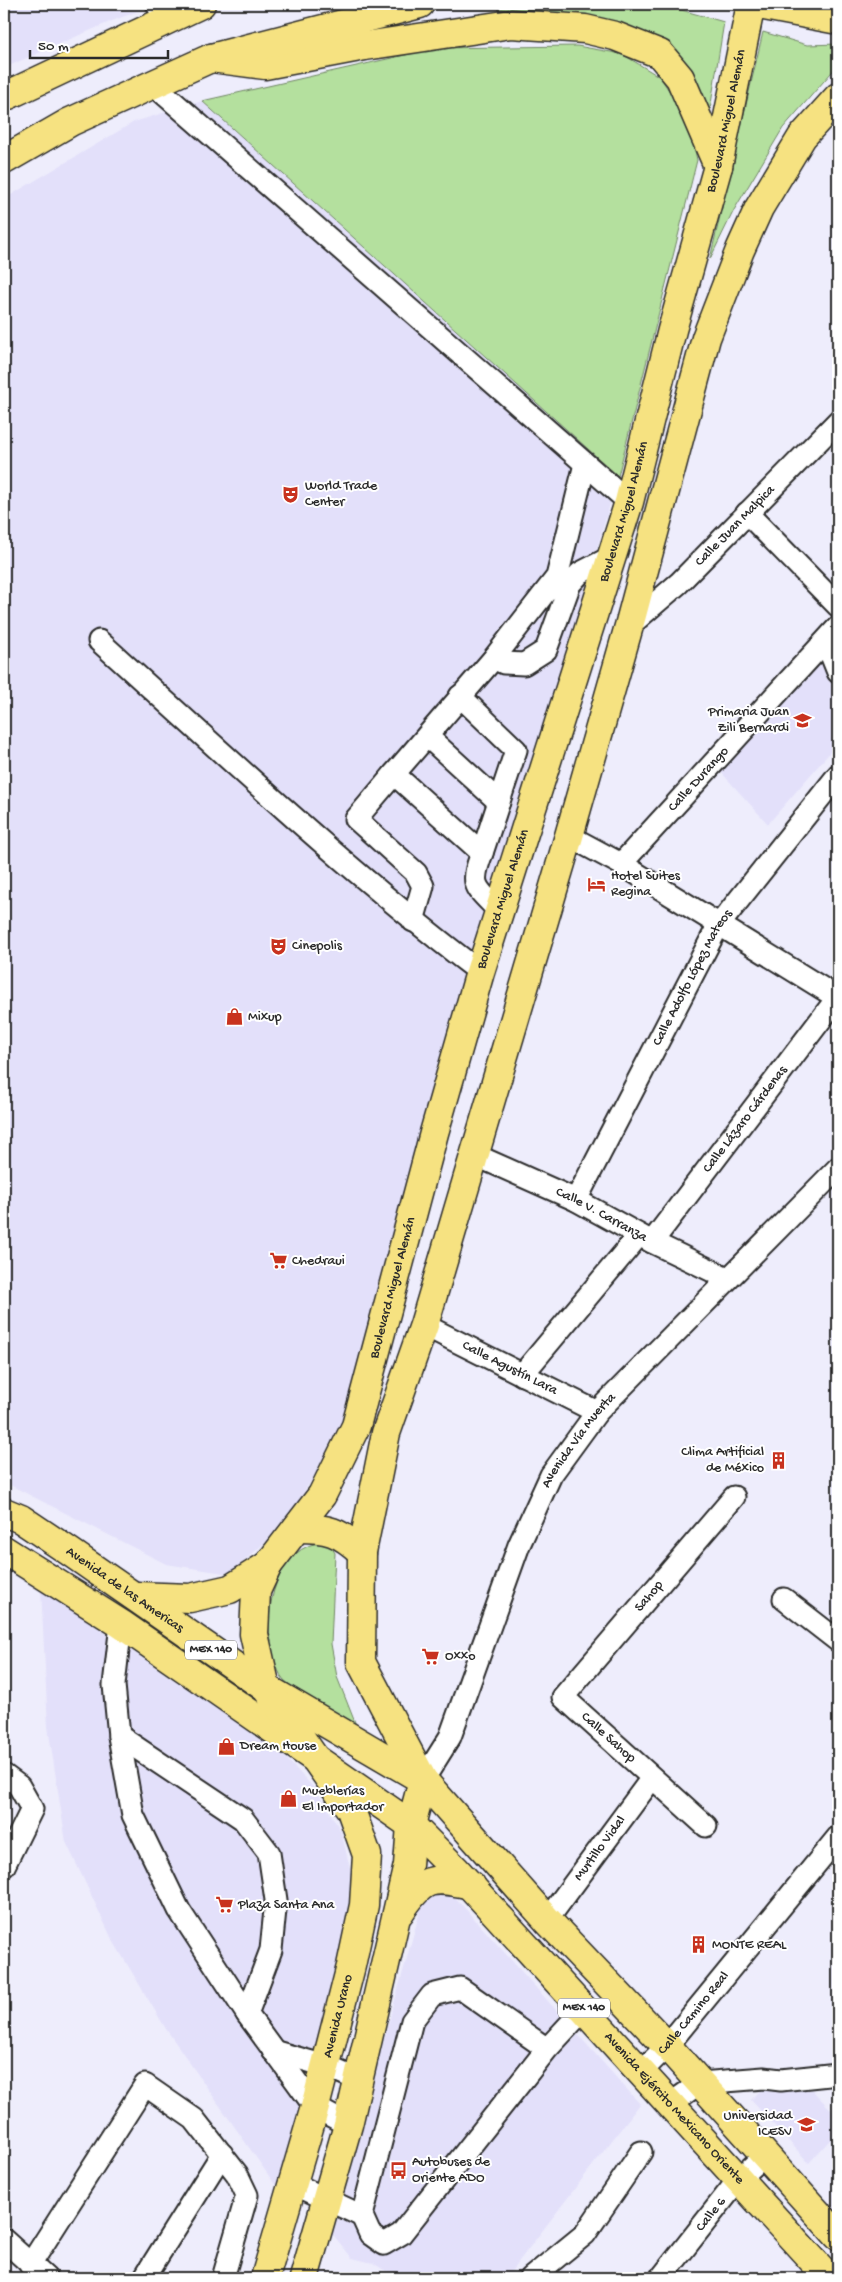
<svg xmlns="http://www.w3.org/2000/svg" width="842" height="2282" font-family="'Gochi Hand',sans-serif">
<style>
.built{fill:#e3e0fa}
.green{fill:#b4e09e;stroke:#708664}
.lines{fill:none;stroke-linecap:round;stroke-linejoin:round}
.minor-casing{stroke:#2b2b2b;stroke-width:25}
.major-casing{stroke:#2b2b2b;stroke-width:31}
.minor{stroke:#fff;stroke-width:21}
.major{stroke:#f6e281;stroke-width:28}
.labels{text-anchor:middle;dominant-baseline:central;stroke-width:4;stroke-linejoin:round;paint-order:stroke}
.shield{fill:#fff;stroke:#6b6b6b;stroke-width:1}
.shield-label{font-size:12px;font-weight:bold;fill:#2b2b2b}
.street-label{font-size:14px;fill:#2b2b2b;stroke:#fff}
.poi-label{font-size:14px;fill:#2b2b2b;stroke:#fff;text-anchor:start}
</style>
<rect width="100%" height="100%" fill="#eeedfc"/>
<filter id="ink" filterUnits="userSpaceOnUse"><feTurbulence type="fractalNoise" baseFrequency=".02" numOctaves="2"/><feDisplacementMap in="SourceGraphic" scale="10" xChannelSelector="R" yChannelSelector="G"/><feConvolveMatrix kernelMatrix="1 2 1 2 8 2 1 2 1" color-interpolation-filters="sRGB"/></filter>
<g filter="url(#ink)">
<g class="built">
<path d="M4 4H157L112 21 13 64 4 70Z"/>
<path d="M202 101 618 476 344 1428 282 1527 230 1574 166 1564 4 1482V199L134 122Z"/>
<path d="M822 661 838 697V743L768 824 720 771Z"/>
<path d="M41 1589 282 1754 316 1790 341 1831 352 1877V1932L281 2193 166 2029 112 1939 66 1842 48 1727Z"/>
<path d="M437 1894 453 1895 640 2104 506 2278H397L373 2263 352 2258 330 2231 422 1904Z"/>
<path d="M761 2090H812L838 2117V2131L809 2163 751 2100Z"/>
</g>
<g class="green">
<path d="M517 4H660L724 22 710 110 680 61 582 16 498 9Z"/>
<path d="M763 32 807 45 838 44V65L783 128 734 210 710 259Z"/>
<path d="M577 46 622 54 660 77 688 119 697 160 618 476 202 101 436 48Z"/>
<path d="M317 1543C327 1543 330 1544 335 1553L331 1644 337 1677 356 1725C334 1713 302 1697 284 1680 279 1675 277 1666 274 1660 261 1622 272 1553 317 1543Z"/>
</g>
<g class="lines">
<defs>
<g id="minor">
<path d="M157 4 165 19"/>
<path d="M154 85 629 502"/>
<path d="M747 513 838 606"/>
<path id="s1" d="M629 626 679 583 838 421"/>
<path d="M99 641C224 754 346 870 480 972"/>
<path d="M826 642 838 672"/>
<path d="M494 658 504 663 524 664 546 650 570 584 580 573 611 557"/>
<path d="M460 696 516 750 482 853"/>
<path d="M427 736 499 802"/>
<path d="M394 774 356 819 416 873 423 886 413 921"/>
<path d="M569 836 621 864 838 998"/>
<path id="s2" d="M621 864 838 627"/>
<path d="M499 911C476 887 469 887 482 853L394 774 494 658 557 577 585 464"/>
<path id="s3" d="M475 1155 576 1200 652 1242 727 1278"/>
<path id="s4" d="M576 1200 718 926 838 775"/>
<path id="s5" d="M652 1242 838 997"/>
<path id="s6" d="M424 1325 597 1412"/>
<path d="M522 1375 639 1235"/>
<path d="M784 1599 838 1641"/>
<path d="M121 1624 114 1685 119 1736 133 1815 179 1910 247 2014 315 2107 348 2125"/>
<path d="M119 1736 243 1819 269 1853 276 1900 271 1950 247 2014"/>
<path d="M4 1775 19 1786 32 1809 4 1866"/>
<path id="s7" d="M423 1780 450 1737 519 1545 551 1475 597 1412 838 1168"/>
<path id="s8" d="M706 1826 563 1697 734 1497"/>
<path id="s9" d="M547 1920 652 1778"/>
<path d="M547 2049 460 1988 432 1995 412 2021 362 2216 370 2234 384 2244 401 2234 547 2049 584 2009"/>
<path d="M273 2051 326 2066 358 2080"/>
<path id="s10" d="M641 2072 667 2046 838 1837"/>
<path d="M670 2104 700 2083 764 2078 781 2080 838 2074"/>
<path d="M292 2183 362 2216"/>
<path d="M4 2240 46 2278"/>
<path d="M30 2265 145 2085 194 2119 237 2174 247 2195 223 2278"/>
<path d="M144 2278 222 2154"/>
<path d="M531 2278 585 2234 641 2152"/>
<path id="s11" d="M661 2278 739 2179 765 2155"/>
</g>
<g id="major">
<path d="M753 4 838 20"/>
<path d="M211 58 265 65 365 46 511 24 585 29 615 36 660 54 680 78 718 166"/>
<path d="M4 97 201 4"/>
<path d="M4 160 70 122 211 58 420 4"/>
<path id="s12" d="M4 1512 21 1519 70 1552 266 1688 423 1780 547 1920 667 2046 838 2236"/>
<path d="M297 1528C328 1528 339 1531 362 1552"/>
<path id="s13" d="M4 1550 121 1624 411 1825 456 1870 829 2278"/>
<path d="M135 1596 190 1598 230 1589 268 1565"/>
<path d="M400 1912C423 1877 431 1876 471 1885"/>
<path id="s14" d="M265 2278 315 2107 351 1966 364 1905 367 1855 351 1810 266 1688 254 1634 256 1591 268 1565 322 1495 356 1426 434 1133 480 972 629 502 672 330 718 166 751 4"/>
<path d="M304 2278 348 2125 408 1865 411 1825 423 1780 361 1662 362 1552 386 1433 424 1325 569 836 629 626 706 338 740 250 759 208 802 137 838 97"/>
</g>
</defs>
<use href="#minor" class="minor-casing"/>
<use href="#major" class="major-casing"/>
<use href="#minor" class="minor"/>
<use href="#major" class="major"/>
</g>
</g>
<defs>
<symbol id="theatre-bare" viewBox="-9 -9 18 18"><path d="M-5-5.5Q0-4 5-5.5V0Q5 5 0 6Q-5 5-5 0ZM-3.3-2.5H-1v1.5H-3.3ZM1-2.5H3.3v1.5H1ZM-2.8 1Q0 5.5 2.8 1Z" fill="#c8321e" stroke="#fff" stroke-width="2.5" paint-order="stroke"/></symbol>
<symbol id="school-bare" viewBox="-9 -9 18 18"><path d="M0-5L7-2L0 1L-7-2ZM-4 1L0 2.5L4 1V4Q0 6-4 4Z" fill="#c8321e" stroke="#fff" stroke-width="2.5" paint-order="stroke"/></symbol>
<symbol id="hotel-bare" viewBox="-9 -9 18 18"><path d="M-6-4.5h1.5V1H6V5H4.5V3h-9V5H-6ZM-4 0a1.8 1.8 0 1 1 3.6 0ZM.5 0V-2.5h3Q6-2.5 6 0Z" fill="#c8321e" stroke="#fff" stroke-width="2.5" paint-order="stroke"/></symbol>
<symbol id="shop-bare" viewBox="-9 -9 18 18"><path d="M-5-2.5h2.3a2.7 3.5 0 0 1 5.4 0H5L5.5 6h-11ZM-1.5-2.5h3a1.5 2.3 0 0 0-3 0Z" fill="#c8321e" stroke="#fff" stroke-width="2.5" paint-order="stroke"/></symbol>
<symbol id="supermarket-bare" viewBox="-9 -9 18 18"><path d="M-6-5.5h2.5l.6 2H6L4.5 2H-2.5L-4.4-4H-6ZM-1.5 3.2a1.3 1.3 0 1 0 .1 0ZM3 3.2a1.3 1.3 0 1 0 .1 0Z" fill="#c8321e" stroke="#fff" stroke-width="2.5" paint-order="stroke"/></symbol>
<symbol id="building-bare" viewBox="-9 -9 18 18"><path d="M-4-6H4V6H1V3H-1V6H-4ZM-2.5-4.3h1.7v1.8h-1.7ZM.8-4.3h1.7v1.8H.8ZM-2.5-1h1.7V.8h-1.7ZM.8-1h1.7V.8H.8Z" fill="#c8321e" stroke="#fff" stroke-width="2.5" paint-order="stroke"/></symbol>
<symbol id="university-bare" viewBox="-9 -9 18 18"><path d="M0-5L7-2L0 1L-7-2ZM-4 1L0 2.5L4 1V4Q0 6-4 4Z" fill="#c8321e" stroke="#fff" stroke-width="2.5" paint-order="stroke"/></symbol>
<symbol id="bus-bare" viewBox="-9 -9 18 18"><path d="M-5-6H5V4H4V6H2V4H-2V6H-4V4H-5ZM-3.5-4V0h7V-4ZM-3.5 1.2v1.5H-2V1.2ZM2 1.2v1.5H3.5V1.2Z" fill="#c8321e" stroke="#fff" stroke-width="2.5" paint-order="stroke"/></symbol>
</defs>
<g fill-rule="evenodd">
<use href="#theatre-bare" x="278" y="482" width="25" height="25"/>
<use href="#school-bare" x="790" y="708" width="25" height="25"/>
<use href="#hotel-bare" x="584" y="872" width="25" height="25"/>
<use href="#theatre-bare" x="266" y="934" width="25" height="25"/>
<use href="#shop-bare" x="222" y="1004" width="25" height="25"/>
<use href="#supermarket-bare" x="266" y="1248" width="25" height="25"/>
<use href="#building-bare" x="766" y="1448" width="25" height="25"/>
<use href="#supermarket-bare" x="418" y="1644" width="25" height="25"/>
<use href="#shop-bare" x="214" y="1734" width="25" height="25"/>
<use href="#shop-bare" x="276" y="1786" width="25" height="25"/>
<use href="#supermarket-bare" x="212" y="1892" width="25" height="25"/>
<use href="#building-bare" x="686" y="1932" width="25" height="25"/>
<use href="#university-bare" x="794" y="2112" width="25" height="25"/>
<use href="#bus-bare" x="386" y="2158" width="25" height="25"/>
</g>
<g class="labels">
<g class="shield">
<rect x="185" y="1640.5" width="52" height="19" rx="4"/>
<rect x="558" y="1998.5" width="52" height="19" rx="4"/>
</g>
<g class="shield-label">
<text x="211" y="1650">MEX 140</text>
<text x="584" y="2008">MEX 140</text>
</g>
<g class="street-label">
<text stroke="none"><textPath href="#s14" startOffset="2282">Boulevard Miguel Alemán</textPath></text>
<text stroke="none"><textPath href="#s14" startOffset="1878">Boulevard Miguel Alemán</textPath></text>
<text stroke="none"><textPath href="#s1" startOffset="146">Calle Juan Malpica</textPath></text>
<text stroke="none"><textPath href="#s2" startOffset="115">Calle Durango</textPath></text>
<text stroke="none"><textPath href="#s14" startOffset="1472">Boulevard Miguel Alemán</textPath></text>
<text stroke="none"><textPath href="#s4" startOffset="251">Calle Adolfo López Mateos</textPath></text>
<text stroke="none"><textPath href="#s5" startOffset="154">Calle Lázaro Cárdenas</textPath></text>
<text stroke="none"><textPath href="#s3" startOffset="140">Calle V. Carranza</textPath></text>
<text stroke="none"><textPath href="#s14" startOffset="1068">Boulevard Miguel Alemán</textPath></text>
<text stroke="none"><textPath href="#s6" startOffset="96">Calle Agustín Lara</textPath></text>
<text stroke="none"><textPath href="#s7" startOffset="376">Avenida Vía Muerta</textPath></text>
<text stroke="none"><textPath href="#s12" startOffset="144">Avenida de las Americas</textPath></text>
<text stroke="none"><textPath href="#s8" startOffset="325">Sahop</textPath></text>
<text transform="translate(608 1738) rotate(42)">Calle Sahop</text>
<text stroke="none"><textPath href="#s9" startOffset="89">Murtillo Vidal</textPath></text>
<text stroke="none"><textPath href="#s10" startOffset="79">Calle Camino Real</textPath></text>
<text stroke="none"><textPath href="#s14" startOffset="272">Avenida Urano</textPath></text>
<text stroke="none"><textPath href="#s13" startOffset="878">Avenida Ejército Mexicano Oriente</textPath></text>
<text stroke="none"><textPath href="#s11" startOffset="81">Calle 6</textPath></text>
</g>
<g class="poi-label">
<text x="305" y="486">World Trade<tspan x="305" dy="16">Center</tspan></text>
<text x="789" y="712" text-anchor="end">Primaria Juan<tspan x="789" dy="16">Zili Bernardi</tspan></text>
<text x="611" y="876">Hotel Suites<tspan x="611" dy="16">Regina</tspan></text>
<text x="292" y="946">Cinepolis</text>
<text x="248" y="1017">Mixup</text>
<text x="292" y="1261">Chedraui</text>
<text x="764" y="1452" text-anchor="end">Clima Artificial<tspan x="764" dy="16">de México</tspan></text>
<text x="445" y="1656">Oxxo</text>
<text x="240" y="1746">Dream House</text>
<text x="302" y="1791">Mueblerías<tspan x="302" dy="16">El Importador</tspan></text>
<text x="238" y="1905">Plaza Santa Ana</text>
<text x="712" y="1945">MONTE REAL</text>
<text x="792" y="2116" text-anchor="end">Universidad<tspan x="792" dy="16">ICESV</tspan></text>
<text x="412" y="2162">Autobuses de<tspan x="412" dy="16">Oriente ADO</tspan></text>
</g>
</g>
<rect width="842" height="2282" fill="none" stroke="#fff" stroke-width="20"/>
<rect x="10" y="10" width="822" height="2262" fill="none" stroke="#2b2b2b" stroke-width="2" filter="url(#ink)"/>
<path d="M30 50v8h138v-8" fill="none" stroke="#2b2b2b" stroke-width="2.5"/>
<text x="38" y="50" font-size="15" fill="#2b2b2b" stroke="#ffffff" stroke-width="4" paint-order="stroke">50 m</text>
</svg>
